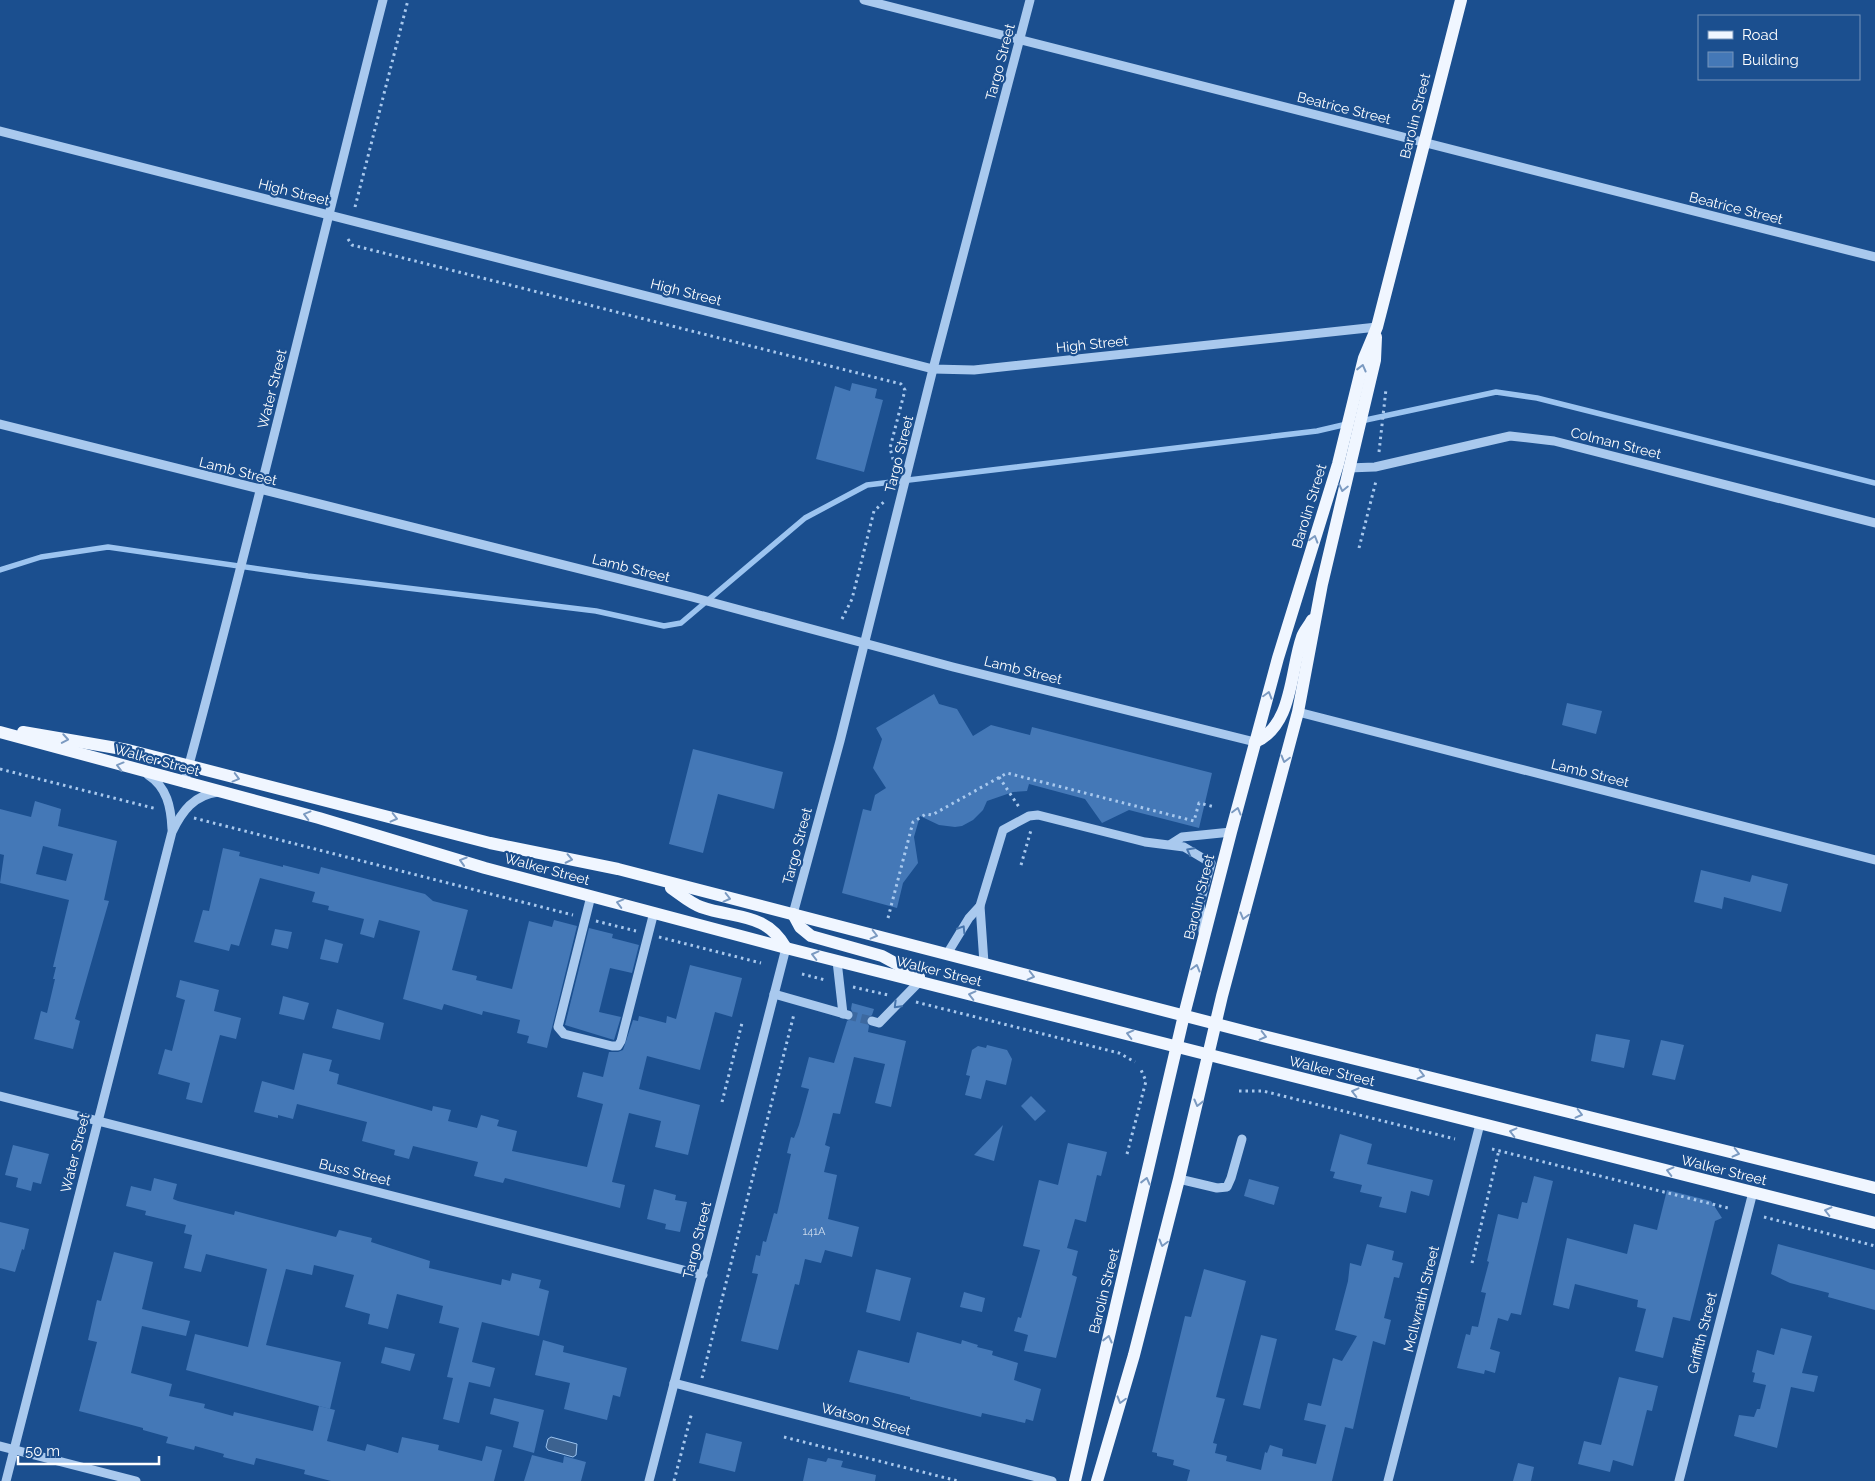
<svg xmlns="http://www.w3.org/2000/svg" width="1875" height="1481" font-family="Raleway,sans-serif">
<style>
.water{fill:#3c6290;stroke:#9cc4f0}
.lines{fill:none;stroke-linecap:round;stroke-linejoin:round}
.stream{stroke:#9cc4f0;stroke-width:5.5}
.building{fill:#4478b7;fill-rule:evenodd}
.minor-tunnel{stroke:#3d69a0;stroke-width:9;stroke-dasharray:9 4.5;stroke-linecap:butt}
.path{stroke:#a9c9ee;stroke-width:3;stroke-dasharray:2.5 4;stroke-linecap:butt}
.minor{stroke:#a9c9ee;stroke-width:9}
.major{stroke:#f0f6ff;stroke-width:12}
.oneway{stroke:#7b9ac1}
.oneway2{stroke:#4674ac}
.labels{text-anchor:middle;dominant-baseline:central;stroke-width:4.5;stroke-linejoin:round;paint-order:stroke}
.number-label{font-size:11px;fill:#d0dded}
.street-label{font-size:14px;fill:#fff;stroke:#1b4f8f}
</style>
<rect width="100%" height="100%" fill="#1b4f8f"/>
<path class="water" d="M551 1437 577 1444 576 1455 573 1457 548 1450 546 1447 548 1439Z"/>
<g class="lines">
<g class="stream">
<path d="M1361 421 1496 392 1537 398 1875 483"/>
<path d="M0 570 41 557 108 547 308 576 596 611 664 626 681 623 805 518 867 485 1317 431 1347 424"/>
</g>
</g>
<g class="building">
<path d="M852 383 877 389 875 398 883 400 864 472 816 459 835 386 850 391Z"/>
<path d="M934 694 939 704 957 709 973 736 991 725 1030 735 1032 727 1212 773 1199 828 1129 810 1102 823 1085 799 1029 784 1027 791 1013 792 987 801 983 810 973 820 962 826 955 827 939 825 920 816 914 837 918 863 903 883 897 908 842 893 863 809 871 811 875 795 886 788 873 768 882 739 876 728Z"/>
<path d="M1567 703 1602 711 1596 734 1562 725Z"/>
<path d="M693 749 783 772 774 809 718 794 703 853 669 844Z"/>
<path d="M35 801 61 809 58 826 117 841 104 900 109 901 75 1019 80 1021 73 1049 34 1039 41 1011 47 1013 55 979H53L56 967H53L69 900 0 883 4 855 0 854V809L31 817ZM43 846 73 854 66 881 36 874Z"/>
<path d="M223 848 240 852 239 856 283 867V865L319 874 321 867 425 894 433 901 468 910 452 970 477 976 476 980 512 989 529 921 552 927 554 920 577 926 547 1048 527 1043 529 1036 517 1033 520 1020 483 1011 482 1015 444 1004 442 1010 403 999 420 931 379 920 374 938 360 934 364 919 328 910 329 906 312 902 315 892 260 878 239 946 231 944 229 951 194 942 203 910 209 911Z"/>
<path d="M1701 870 1750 882 1752 875 1788 884 1781 912 1724 897 1722 909 1694 902Z"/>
<path d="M589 928 613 934 612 938 639 945 632 973 610 968 599 1012 621 1017 614 1040 565 1025Z"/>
<path d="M275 929 292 932 288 949 271 945Z"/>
<path d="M325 939 343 944 338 963 320 959Z"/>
<path d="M690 965 742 978 732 1017 715 1012 700 1070 647 1056 639 1089 700 1105 688 1155 655 1147 661 1121 629 1113 612 1182 625 1185 620 1208 505 1178 503 1183 474 1176 478 1162 413 1146 409 1159 394 1155 395 1150 362 1141 367 1122 297 1104 293 1119 278 1115V1118L254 1112 262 1081 294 1090 303 1053 332 1060 329 1071 339 1074 337 1084 432 1111 433 1106 451 1110 448 1121 477 1128 481 1115 499 1120 497 1126 517 1131 512 1151 587 1167 603 1104 577 1097 583 1072 603 1077 609 1052H618L623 1050 633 1020 638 1021 639 1016 666 1023 667 1016 676 1019Z"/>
<path d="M180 980 219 990 214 1011 241 1018 236 1039 220 1035 202 1103 186 1099 190 1083 158 1074 165 1049 172 1051 185 1000 176 997Z"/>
<path d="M283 996 309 1003 304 1020 279 1014Z"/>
<path d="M852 1003 874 1009 872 1015 866 1020 869 1026 868 1032 906 1041 891 1107 875 1103 885 1064 854 1057 840 1114 833 1113 825 1145 830 1147 824 1172 837 1175 828 1219 859 1227 852 1257 825 1250 821 1263 805 1259 799 1285 795 1284 778 1350 741 1341 758 1274 752 1273 756 1255 760 1256 763 1241 766 1242 774 1213 777 1214 791 1154 787 1153 791 1137 794 1138 799 1125 809 1089 801 1087 809 1057 834 1063 847 1021 854 1017 851 1009Z"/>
<path d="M337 1009 384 1023 380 1040 332 1028Z"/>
<path d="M1596 1034 1630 1040 1624 1068 1591 1061Z"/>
<path d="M1661 1040 1684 1045 1675 1080 1652 1075Z"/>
<path d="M987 1045 1007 1050 1012 1059 1006 1085 986 1080 981 1099 965 1095 970 1076 966 1075 972 1050 978 1046 986 1048Z"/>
<path d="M1031 1096 1046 1111 1035 1121 1021 1106Z"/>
<path d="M1003 1125 994 1161 974 1155Z"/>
<path d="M1340 1134 1372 1144 1367 1164 1433 1180 1429 1196 1411 1191 1406 1213 1379 1207 1382 1197 1360 1192 1362 1185 1333 1178 1335 1172 1330 1171Z"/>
<path d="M1068 1143 1107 1152 1101 1176 1097 1175 1086 1222 1075 1219 1067 1248 1078 1251 1072 1275 1077 1277 1056 1358 1024 1351 1028 1335 1014 1331 1018 1317 1021 1318 1040 1250 1023 1246 1039 1180 1058 1185Z"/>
<path d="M13 1145 49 1154 41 1184 33 1182 31 1191 16 1187 18 1178 5 1175Z"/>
<path d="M1534 1176 1553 1181 1521 1315 1511 1313 1508 1321 1498 1318 1490 1349 1500 1352 1495 1373 1485 1370 1484 1374 1457 1368 1466 1334 1470 1335 1472 1326 1478 1327 1486 1293 1481 1292 1489 1262 1487 1261 1498 1214 1518 1219 1522 1202 1527 1203Z"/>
<path d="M154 1178 177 1184 173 1199 178 1201 234 1215 235 1211 336 1237 339 1230 372 1238 371 1242 430 1261 429 1268 501 1285 502 1279 510 1281 512 1273 541 1280 539 1288 549 1291 539 1336 482 1322 472 1362 495 1368 490 1387 469 1382 459 1423 443 1419 453 1378 447 1377 459 1328 439 1323 443 1306 397 1294 388 1329 368 1324 370 1314 345 1307 354 1275 314 1265 312 1275 286 1269 266 1345 341 1362 330 1409 186 1370 195 1334 248 1347 267 1269 206 1254 201 1272 184 1268 192 1235 184 1233 186 1225 145 1215 146 1211 126 1206 131 1186 151 1191Z"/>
<path d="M1249 1179 1279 1187 1274 1205 1244 1196Z"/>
<path d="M654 1189 676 1195 675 1200 687 1202 680 1232 665 1229 666 1224 647 1219Z"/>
<path d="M1667 1190 1711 1201 1722 1218 1715 1221 1690 1321 1673 1317 1663 1358 1635 1351 1646 1309 1637 1307 1638 1300 1575 1284 1569 1309 1553 1305 1567 1238 1627 1254 1634 1224 1657 1230Z"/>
<path d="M0 1222 29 1229 24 1250 22 1249 15 1272 0 1268Z"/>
<path d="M1367 1244 1394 1251 1392 1260 1403 1263 1399 1278 1394 1277 1384 1318 1391 1320 1385 1345 1373 1341 1353 1429 1345 1427 1332 1481H1187L1190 1470 1173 1465 1174 1460 1157 1456V1453L1152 1452 1185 1316 1191 1317 1204 1269 1246 1281 1216 1397 1225 1399 1213 1443 1217 1444 1215 1453 1227 1456 1226 1461 1261 1470 1265 1452 1267 1453 1270 1445 1283 1449 1282 1456 1316 1464 1326 1425 1304 1420 1308 1403 1321 1406 1333 1358 1342 1361 1357 1336 1335 1330 1348 1281 1350 1263 1361 1266Z"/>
<path d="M1778 1244 1875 1270V1310L1828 1297 1829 1293 1790 1283 1771 1274Z"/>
<path d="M114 1252 153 1262 142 1309 190 1321 186 1336 142 1326 131 1373 172 1384 169 1396 205 1404 204 1408 233 1416 234 1412 313 1431 319 1406 335 1410 327 1441 365 1451 367 1444 398 1453 402 1437 439 1445 438 1450 482 1461 486 1446 502 1450 494 1481H331L304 1474 305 1470 256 1458 254 1465 223 1457 224 1454 195 1446 194 1450 166 1443 168 1437 143 1430V1428L79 1411 97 1342 88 1340 97 1300 101 1301Z"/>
<path d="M876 1269 911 1278 900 1321 866 1312Z"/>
<path d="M964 1292 985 1298 982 1312 960 1307Z"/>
<path d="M1781 1328 1812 1336 1802 1373 1818 1376 1814 1392 1791 1387 1777 1448 1734 1436 1739 1415 1754 1417 1757 1409H1760L1766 1385 1753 1382 1755 1373 1752 1372 1757 1350 1774 1355Z"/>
<path d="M917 1332 961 1344 962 1340 978 1345 977 1347 993 1351 992 1355 1018 1363 1014 1380 1041 1389 1033 1421 1026 1419 1025 1423 982 1413 981 1417 910 1399V1397L849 1382 858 1350 909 1363Z"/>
<path d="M1261 1335 1277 1339 1260 1409 1243 1405Z"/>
<path d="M543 1340 564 1346 563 1352 627 1368 620 1397 613 1395 607 1420 564 1409 570 1383 535 1375Z"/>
<path d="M385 1347 415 1354 410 1371 381 1363Z"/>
<path d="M1619 1377 1658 1386 1652 1411 1647 1410 1633 1466 1613 1460 1610 1472 1578 1464 1584 1441 1601 1445Z"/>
<path d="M494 1398 544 1410 534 1453 513 1447 519 1422 490 1414Z"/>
<path d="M706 1433 742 1442 735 1472 699 1463Z"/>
<path d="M532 1455 563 1463 564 1456 586 1462 581 1481H524Z"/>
<path d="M808 1458 826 1462 828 1458 843 1461 841 1467 876 1475 875 1481H803Z"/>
<path d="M1518 1463 1534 1467 1531 1481H1513Z"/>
</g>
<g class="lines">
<path class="minor-tunnel" d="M848 1015 872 1021"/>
<g class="path">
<path d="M355 207 408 0"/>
<path d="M348 239 352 245 901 384 905 390 890 448 894 463"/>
<path d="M1379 452 1386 389"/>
<path d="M1359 548 1376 481"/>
<path d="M842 619 852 599 874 511 886 500"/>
<path d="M0 769 157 809"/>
<path d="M999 777 1019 807"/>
<path d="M194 818 573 915"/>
<path d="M1021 865 1031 830"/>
<path d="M888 918 913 822 926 814 932 815 1007 773 1194 821 1199 803 1215 807"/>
<path d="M596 921 636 931"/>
<path d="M659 937 761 963"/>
<path d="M802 974 825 980"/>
<path d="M853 987 888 995"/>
<path d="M916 1002 1119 1053 1135 1062"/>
<path d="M1239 1091H1263L1455 1139"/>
<path d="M722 1102 742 1023"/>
<path d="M1492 1149 1728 1208"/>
<path d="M1127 1154 1146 1081 1141 1070"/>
<path d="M1764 1217 1875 1246"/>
<path d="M1472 1263 1499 1150"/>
<path d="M702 1378 794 1014"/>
<path d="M784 1437 958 1481"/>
<path d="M674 1481 692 1412"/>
</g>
<g class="minor">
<path d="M864 0 1875 257"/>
<path d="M0 131 933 369 974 370 1377 327"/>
<path d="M0 424 692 597 953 667 1255 742"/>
<path d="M1348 468 1375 467 1510 436 1554 441 1875 523"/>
<path d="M1298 712 1875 860"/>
<path d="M148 775C167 787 171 807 172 829"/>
<path d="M184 783C255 523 316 261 383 0"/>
<path d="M1171 844 1182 837 1231 832"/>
<path d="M591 896 558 1027 564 1034 612 1046H618L621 1041 654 912"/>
<path d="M980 906 984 963"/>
<path d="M793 914 840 741 933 369 1030 0"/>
<path d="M947 954 969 918 980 906 1003 830 1029 816 1038 815 1145 842 1184 847 1211 863 1200 903 1203 932"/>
<path d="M837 961 843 1014"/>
<path d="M774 994 848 1015"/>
<path d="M872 1021 879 1023 920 981"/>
<path d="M0 1096 703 1275"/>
<path d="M1179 1179 1217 1188 1227 1187 1231 1178 1242 1139"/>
<path d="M674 1383 1052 1481"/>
<path d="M0 1446 136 1481"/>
<path d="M6 1481 172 832C182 811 194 795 218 792"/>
<path d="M649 1481 786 948"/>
<path d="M1388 1481 1480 1124"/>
<path d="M1679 1481 1753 1192"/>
</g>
<g class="major">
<path d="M0 732 319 818 485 868 786 948 1875 1223"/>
<path d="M23 732 128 750 490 843 618 869 1255 1034 1875 1188"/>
<path d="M1255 742C1293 726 1290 671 1302 637 1304 631 1309 626 1312 620"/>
<path d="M671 888C680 894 690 903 701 907 735 919 766 912 786 948"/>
<path d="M793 914 800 927 811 936 882 956 919 976"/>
<path d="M1075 1481 1184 1015 1231 832 1278 658 1338 464 1364 358 1377 327 1461 0"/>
<path d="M1097 1481 1134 1355 1179 1179 1222 996 1298 712 1322 584 1375 360 1376 337"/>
</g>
</g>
<defs><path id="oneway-chevron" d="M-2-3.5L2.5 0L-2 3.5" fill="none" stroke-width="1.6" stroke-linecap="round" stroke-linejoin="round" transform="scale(1.25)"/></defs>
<g class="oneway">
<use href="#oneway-chevron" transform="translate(1362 368) rotate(-76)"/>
<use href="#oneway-chevron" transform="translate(1343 488) rotate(103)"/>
<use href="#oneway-chevron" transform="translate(1314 539) rotate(-73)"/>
<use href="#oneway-chevron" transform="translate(1268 695) rotate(-74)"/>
<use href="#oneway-chevron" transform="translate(65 739) rotate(10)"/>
<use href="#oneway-chevron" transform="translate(1285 759) rotate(105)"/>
<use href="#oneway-chevron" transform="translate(120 766) rotate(-165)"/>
<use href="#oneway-chevron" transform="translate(236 778) rotate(15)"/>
<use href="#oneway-chevron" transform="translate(1237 811) rotate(-75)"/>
<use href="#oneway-chevron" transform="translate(307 815) rotate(-165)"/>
<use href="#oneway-chevron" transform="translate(394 818) rotate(14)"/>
<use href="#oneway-chevron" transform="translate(569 859) rotate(12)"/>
<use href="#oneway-chevron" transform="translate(463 861) rotate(-163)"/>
<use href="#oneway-chevron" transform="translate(727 898) rotate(14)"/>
<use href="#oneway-chevron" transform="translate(620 903) rotate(-165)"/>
<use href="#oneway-chevron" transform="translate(1244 916) rotate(105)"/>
<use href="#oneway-chevron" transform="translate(874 935) rotate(14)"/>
<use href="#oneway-chevron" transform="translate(815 955) rotate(-166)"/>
<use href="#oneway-chevron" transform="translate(1196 968) rotate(-75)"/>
<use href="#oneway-chevron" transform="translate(1031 976) rotate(14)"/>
<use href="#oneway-chevron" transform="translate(972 995) rotate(-166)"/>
<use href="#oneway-chevron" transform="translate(1130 1034) rotate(-166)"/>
<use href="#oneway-chevron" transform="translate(1263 1036) rotate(14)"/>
<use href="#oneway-chevron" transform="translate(1421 1075) rotate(14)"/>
<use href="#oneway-chevron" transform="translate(1355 1092) rotate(-166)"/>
<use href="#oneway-chevron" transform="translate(1198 1103) rotate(104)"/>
<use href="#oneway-chevron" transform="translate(1579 1114) rotate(14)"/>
<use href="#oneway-chevron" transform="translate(1513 1132) rotate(-166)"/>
<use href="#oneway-chevron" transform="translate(1736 1153) rotate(14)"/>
<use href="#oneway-chevron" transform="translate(1670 1171) rotate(-166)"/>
<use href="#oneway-chevron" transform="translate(1146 1181) rotate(-76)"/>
<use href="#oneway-chevron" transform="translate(1828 1211) rotate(-166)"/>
<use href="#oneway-chevron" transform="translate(1163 1243) rotate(105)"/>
<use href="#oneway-chevron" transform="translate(1108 1339) rotate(-76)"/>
<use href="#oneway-chevron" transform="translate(1121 1400) rotate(106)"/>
</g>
<g class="oneway2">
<use href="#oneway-chevron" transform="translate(1190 851) rotate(-152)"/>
<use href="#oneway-chevron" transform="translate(962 929) rotate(-58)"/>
<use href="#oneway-chevron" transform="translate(897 1005) rotate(135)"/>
</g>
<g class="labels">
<g class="number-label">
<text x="814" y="1231">141A</text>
</g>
<g class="street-label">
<text transform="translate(1000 62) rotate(-75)">Targo Street</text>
<text transform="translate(1344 108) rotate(14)">Beatrice Street</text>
<text transform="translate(1415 116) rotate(-76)">Barolin Street</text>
<text transform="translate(294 192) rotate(14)">High Street</text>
<text transform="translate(1736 208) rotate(14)">Beatrice Street</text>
<text transform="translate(686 292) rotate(14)">High Street</text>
<text transform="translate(1092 344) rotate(-6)">High Street</text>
<text transform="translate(272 389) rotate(-76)">Water Street</text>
<text transform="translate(1616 443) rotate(14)">Colman Street</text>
<text transform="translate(899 454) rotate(-76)">Targo Street</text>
<text transform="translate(238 471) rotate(14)">Lamb Street</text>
<text transform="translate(1309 506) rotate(-73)">Barolin Street</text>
<text transform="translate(631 568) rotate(14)">Lamb Street</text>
<text transform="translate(1023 670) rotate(14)">Lamb Street</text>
<text transform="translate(157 760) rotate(15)">Walker Street</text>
<text transform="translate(1590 773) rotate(14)">Lamb Street</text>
<text transform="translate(797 846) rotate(-75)">Targo Street</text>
<text transform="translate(547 869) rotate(15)">Walker Street</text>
<text transform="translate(1199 897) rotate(-76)">Barolin Street</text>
<text transform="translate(939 971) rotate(14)">Walker Street</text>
<text transform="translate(1332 1071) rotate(14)">Walker Street</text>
<text transform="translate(75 1153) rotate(-76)">Water Street</text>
<text transform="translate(1724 1170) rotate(14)">Walker Street</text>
<text transform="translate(355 1172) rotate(14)">Buss Street</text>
<text transform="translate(697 1240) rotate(-76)">Targo Street</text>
<text transform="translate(1104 1291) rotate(-76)">Barolin Street</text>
<text transform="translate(1421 1299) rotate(-76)">McIlwraith Street</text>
<text transform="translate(1702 1333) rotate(-76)">Griffith Street</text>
<text transform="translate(866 1419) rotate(15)">Watson Street</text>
</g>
</g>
<rect x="1698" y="15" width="162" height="65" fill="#1b4f8f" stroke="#7695bc"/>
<rect x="1708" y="31" width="25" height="8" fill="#f0f6ff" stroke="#7695bc"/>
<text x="1742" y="40" font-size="15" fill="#ffffff">Road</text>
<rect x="1708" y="52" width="25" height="15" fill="#4478b7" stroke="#7695bc"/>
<text x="1742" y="65" font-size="15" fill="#ffffff">Building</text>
<path d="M18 1456v8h141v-8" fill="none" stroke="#ffffff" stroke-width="2.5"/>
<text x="25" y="1456" font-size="15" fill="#ffffff" stroke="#1b4f8f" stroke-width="4" paint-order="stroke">50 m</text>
</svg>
